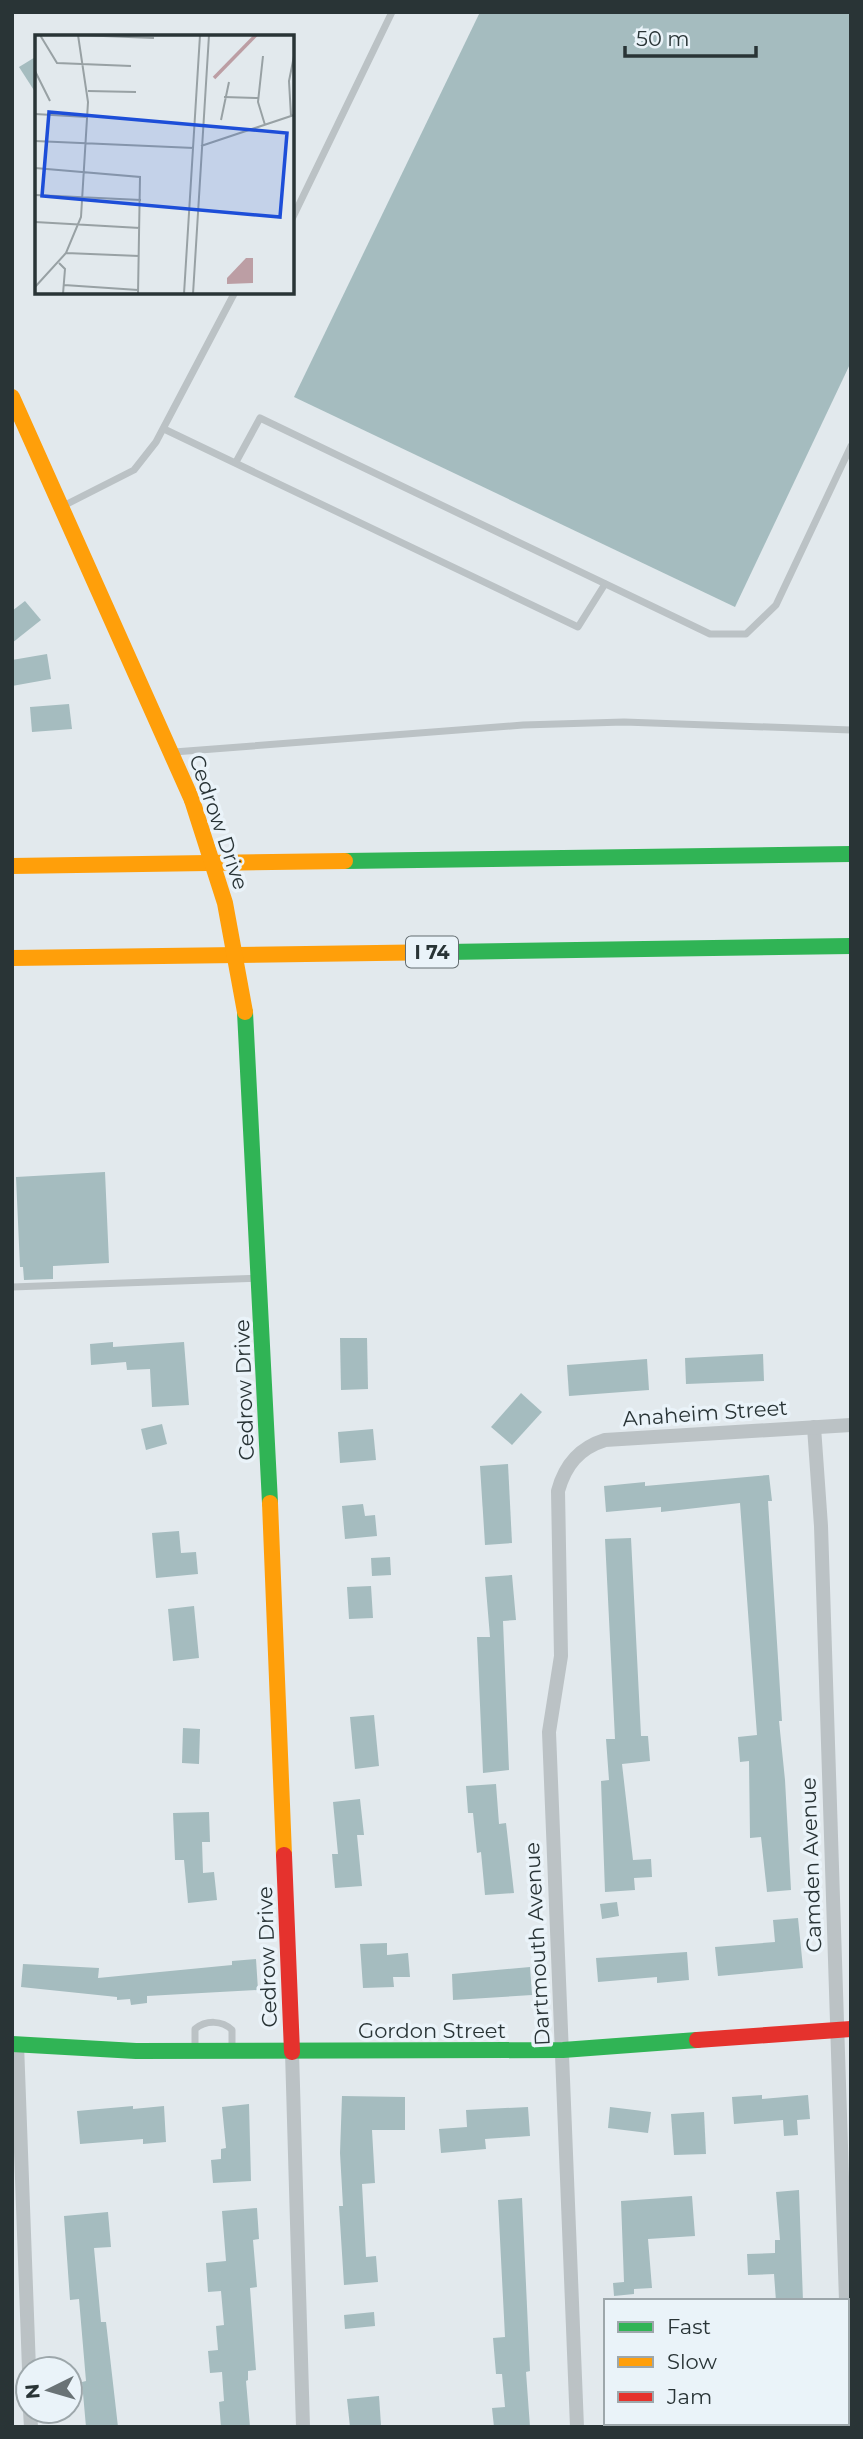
<svg xmlns="http://www.w3.org/2000/svg" width="863" height="2439" font-family="Montserrat,sans-serif">
<style>
.building{fill:#a5bcbf}
.lines{fill:none;stroke-linecap:round;stroke-linejoin:round}
.lane{stroke:#bbc2c5;stroke-width:7}
.street{stroke:#bbc2c5;stroke-width:14}
.fast{stroke:#30b455;stroke-width:16}
.slow{stroke:#ff9f0a;stroke-width:16}
.jam{stroke:#e5322d;stroke-width:16}
.slow-bridge{stroke:#ff9f0a;stroke-width:16}
.labels{text-anchor:middle;dominant-baseline:central;stroke-width:7;stroke-linejoin:round;paint-order:stroke}
.shield{fill:#eaf3f9;stroke:#636d70;stroke-width:2}
.shield-label{font-size:19px;font-weight:bold;fill:#293436}
.street-label{font-size:21px;fill:#293436;stroke:#eaf3f9}
.inset-river{fill:none;stroke:#bc9ea4;stroke-width:3.5}
.inset-road{fill:none;stroke:#98a1a4;stroke-width:2}
.view{fill:#1d4ed8;fill-opacity:0.15;stroke:#1d4ed8;stroke-width:3.5}
.inset-edge{fill:none;stroke:#293436;stroke-width:3.5}
</style>
<rect width="100%" height="100%" fill="#e2e9ed"/>
<g class="building">
<path d="M480 12H851V362L735 607 294 397Z"/>
<path d="M37 56V95L19 67Z"/>
<path d="M25 601 41 620 12 643V611Z"/>
<path d="M47 654 51 679 12 686V660Z"/>
<path d="M69 704 72 729 32 732 30 707Z"/>
<path d="M105 1172 109 1263 53 1266V1279L24 1280 23 1267H20L16 1177Z"/>
<path d="M340 1338H367L368 1389 341 1390Z"/>
<path d="M113 1342V1347L184 1342 189 1405 152 1407 150 1369 127 1370 126 1362 91 1365 90 1344Z"/>
<path d="M763 1354 764 1381 686 1384 685 1358Z"/>
<path d="M647 1359 649 1390 569 1396 567 1365Z"/>
<path d="M521 1393 542 1412 512 1445 491 1427Z"/>
<path d="M162 1424 167 1444 146 1450 141 1429Z"/>
<path d="M373 1429 376 1460 340 1463 338 1432Z"/>
<path d="M508 1464 512 1543 485 1545 480 1466Z"/>
<path d="M769 1475 772 1501H768L782 1721H779L785 1780 791 1890 767 1892 761 1837 750 1838 749 1761 740 1762 738 1737 757 1735 740 1503 661 1512V1507L606 1512 604 1486 645 1482V1486Z"/>
<path d="M363 1504 365 1516 375 1515 377 1536 345 1539 342 1506Z"/>
<path d="M179 1531 181 1553 196 1552 198 1574 156 1578 152 1533Z"/>
<path d="M631 1538 641 1736H648L650 1761 622 1764 633 1860 651 1859 652 1877 634 1878 635 1890 605 1892 601 1781 609 1780 606 1739H615L605 1539Z"/>
<path d="M390 1557 391 1575 372 1576 371 1558Z"/>
<path d="M512 1575 516 1620 503 1621 509 1770 483 1773 477 1637H490L485 1577Z"/>
<path d="M371 1586 373 1618 349 1619 347 1587Z"/>
<path d="M194 1606 199 1658 173 1661 168 1609Z"/>
<path d="M374 1715 379 1766 355 1769 350 1717Z"/>
<path d="M183 1728 200 1729 199 1764 182 1763Z"/>
<path d="M496 1784 499 1824 506 1823 514 1893 485 1895 481 1852 477 1853 473 1813H468L466 1786Z"/>
<path d="M360 1799 364 1835H357L362 1886 335 1888 332 1854H338L333 1802Z"/>
<path d="M209 1812 210 1842H202L203 1873 214 1872 217 1900 188 1903 184 1860H175L173 1813Z"/>
<path d="M617 1902 619 1916 602 1919 600 1904Z"/>
<path d="M798 1918 803 1968 718 1976 715 1947 775 1942 773 1920Z"/>
<path d="M387 1943V1955L408 1953 410 1977H393L394 1987 363 1988 360 1944Z"/>
<path d="M687 1952 689 1980 657 1983V1977L598 1982 596 1958Z"/>
<path d="M256 1959 258 1990 147 1996V2003L131 2005 130 1999 117 2000V1997L21 1987 23 1964 99 1968 98 1978 232 1965V1961Z"/>
<path d="M530 1967 532 1995 453 2000 452 1974Z"/>
<path d="M762 2095V2099L808 2095 810 2119 797 2120 798 2135 784 2136 783 2120 734 2124 732 2097Z"/>
<path d="M342 2096 405 2097V2130H372L375 2183 362 2184 366 2257 376 2256 378 2282 344 2285 339 2206H343L340 2153Z"/>
<path d="M249 2104 251 2181 213 2183 211 2160 221 2159V2149L226 2148 222 2107Z"/>
<path d="M133 2106V2109L164 2106 166 2142 143 2144V2139L80 2144 77 2111Z"/>
<path d="M528 2107 530 2136 485 2139 486 2149 441 2153 439 2129 467 2127 466 2110Z"/>
<path d="M610 2107 651 2112 648 2133 608 2128Z"/>
<path d="M704 2112 706 2154 674 2155 671 2114Z"/>
<path d="M799 2190 803 2301H776L774 2274 748 2275 747 2254 775 2253V2240H780L776 2192Z"/>
<path d="M692 2196 695 2236 648 2239 652 2288 634 2289V2294L614 2296 613 2283 624 2282 621 2201Z"/>
<path d="M522 2198 530 2371 526 2372 530 2427H494L492 2408 505 2407 502 2374H496L493 2338 505 2337 498 2200Z"/>
<path d="M257 2208 259 2239 253 2240 257 2287 250 2288 256 2370 248 2371V2380L246 2381 250 2427H221L219 2402 224 2401 222 2372 210 2373 208 2351 218 2350 216 2326 224 2325 221 2291 208 2292 206 2263 226 2261 222 2211Z"/>
<path d="M108 2212 111 2247 94 2248 101 2322H106L118 2427H86L82 2382 86 2381 79 2299 70 2300 64 2216Z"/>
<path d="M374 2312 375 2326 345 2329 344 2315Z"/>
<path d="M379 2396 381 2425 350 2427 347 2399Z"/>
</g>
<g class="lines">
<g class="lane">
<path d="M292 219 392 12"/>
<path d="M164 429 578 627 605 584"/>
<path d="M236 462 260 418 710 634H746L776 605 851 446"/>
<path d="M61 507 134 470 156 442 235 292"/>
<path d="M174 752 523 725 624 722 851 730"/>
<path d="M12 1287 260 1278"/>
<path d="M195 2049V2029C206 2020 222 2020 232 2030V2048"/>
</g>
<g class="street">
<path d="M814 1427 821 1526 846 2301"/>
<path d="M17 2044 29 2369"/>
<path d="M292 2052 303 2427"/>
<path d="M847 2341 850 2427"/>
<path d="M30 2411 31 2427"/>
<path d="M577 2427 549 1732 561 1656 558 1491C565 1465 579 1448 605 1440L851 1425"/>
</g>
<g class="fast">
<path d="M345 861 851 854"/>
<path d="M446 952 851 946"/>
<path d="M245 1012 270 1503"/>
<path d="M12 2044 136 2051 563 2050 697 2040"/>
</g>
<g class="slow">
<path d="M12 397 192 800"/>
<path d="M12 866 345 861"/>
<path d="M12 958 446 952"/>
<path d="M270 1503 284 1855"/>
</g>
<g class="jam">
<path d="M284 1855 292 2052"/>
<path d="M697 2040 851 2029"/>
</g>
<path class="slow-bridge" d="M192 800 225 903 245 1012"/>
</g>
<g class="labels">
<rect class="shield" x="406" y="936.5" width="52" height="31" rx="5"/>
<g class="shield-label">
<text x="432" y="952">I 74</text>
</g>
<g class="street-label">
<text transform="translate(219 822) rotate(71)">Cedrow Drive</text>
<text transform="translate(244 1390) rotate(-92)">Cedrow Drive</text>
<text transform="translate(705 1413) rotate(-4)">Anaheim Street</text>
<text transform="translate(811 1865) rotate(-92)">Camden Avenue</text>
<text transform="translate(537 1944) rotate(-93)">Dartmouth Avenue</text>
<text transform="translate(267 1957) rotate(-92)">Cedrow Drive</text>
<text x="432" y="2030">Gordon Street</text>
</g>
</g>
<g transform="translate(35 35)">
<rect width="259" height="259" fill="#e2e9ed"/>
<path d="M211 223H218V248L192 249V243Z" fill="#bc9ea4"/>
<path class="inset-river" d="M179 43 221 0"/>
<path class="inset-road" d="M5 0 22 28 96 31M228 21 223 67 230 90M0 36 15 66M53 56 101 57M189 62 223 63M0 79 52 82M256 81 254 46 259 21M186 85 194 47M0 106 159 113M166 111 259 80M0 133 105 142 103 259M0 160 106 165M0 187 105 193M31 218 104 221M24 228 30 234 28 259M29 250 103 255M0 252 31 218 46 182 53 67 43 0 119 3M149 259 165 0M158 259 174 0"/>
<path class="view" d="M14 77 252 98 245 182 7 161Z"/>
<rect width="259" height="259" class="inset-edge"/>
</g>
<rect width="863" height="2439" fill="none" stroke="#293436" stroke-width="28"/>
<rect x="604" y="2299" width="245" height="126" fill="#eaf3f9" stroke="#9da7ab" stroke-width="2"/>
<rect x="618" y="2322" width="35" height="10" fill="#30b455" stroke="#9da7ab" stroke-width="2"/>
<text x="667" y="2334" font-size="21" fill="#293436">Fast</text>
<rect x="618" y="2357" width="35" height="10" fill="#ff9f0a" stroke="#9da7ab" stroke-width="2"/>
<text x="667" y="2369" font-size="21" fill="#293436">Slow</text>
<rect x="618" y="2392" width="35" height="10" fill="#e5322d" stroke="#9da7ab" stroke-width="2"/>
<text x="667" y="2404" font-size="21" fill="#293436">Jam</text>
<g transform="translate(49 2390) rotate(265)"><circle r="33" fill="#eaf3f9" stroke="#9da7ab" stroke-width="2"/>
<path d="M0-5L12 26L0 18L-12 26Z" fill="#6a7376"/>
<text y="-10" font-size="19" font-weight="bold" text-anchor="middle" fill="#293436">N</text>
</g>
<path d="M625 46v10h131v-10" fill="none" stroke="#293436" stroke-width="3.5"/>
<text x="636" y="46" font-size="21" fill="#293436" stroke="#eaf3f9" stroke-width="5" paint-order="stroke">50 m</text>
</svg>
